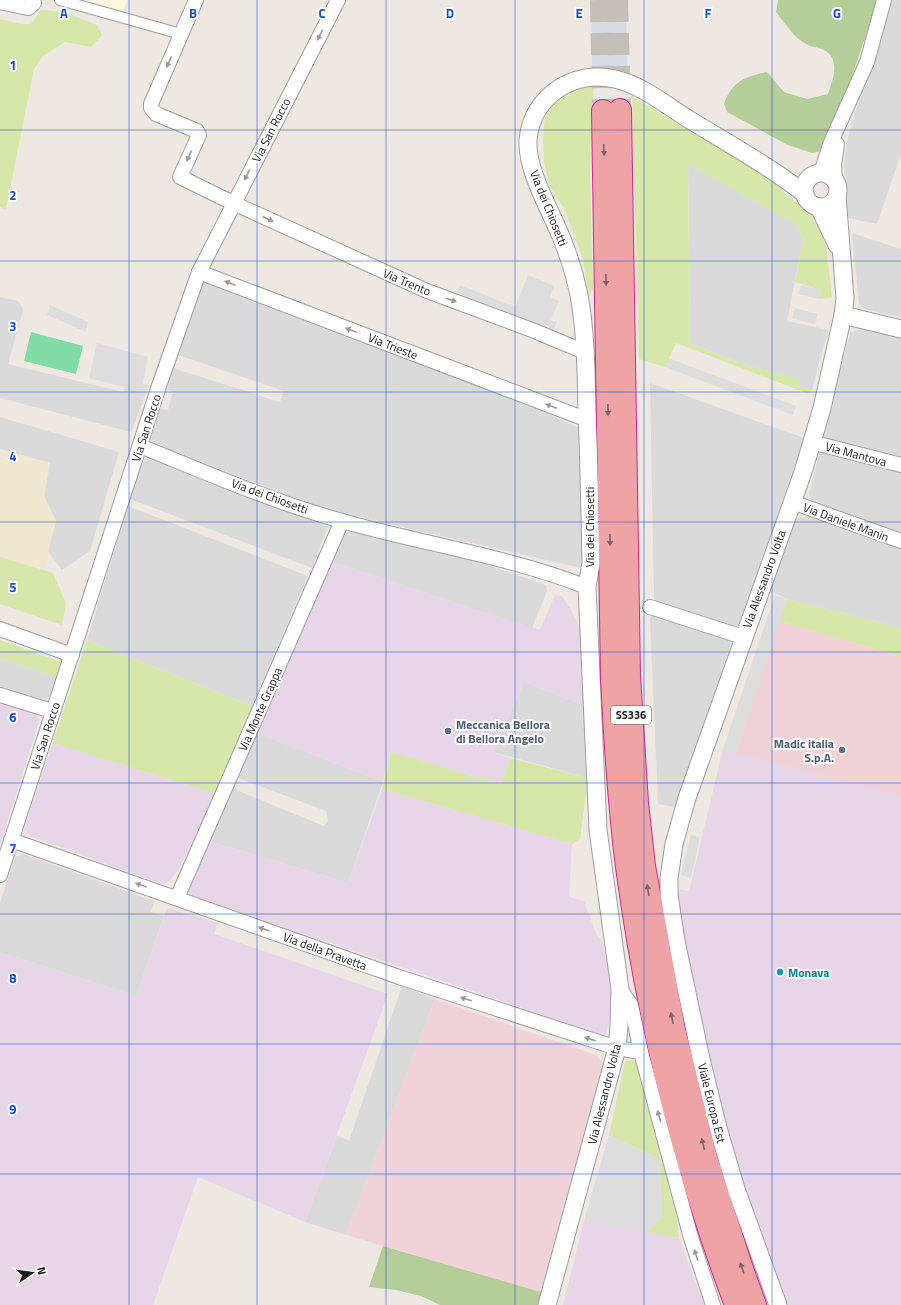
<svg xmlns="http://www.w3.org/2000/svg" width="901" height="1305" font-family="'Titillium Web',sans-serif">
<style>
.residential{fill:#dbdadb}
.commercial{fill:#efd3d8}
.industrial{fill:#e6d6e7}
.education{fill:#fef6dd}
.farmland{fill:#ede8cf}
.grass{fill:#d7e7aa}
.forest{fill:#b4cd99}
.pitch{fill:#83dca5}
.parking{fill:#ddd}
.plaza{fill:#d8dbe4}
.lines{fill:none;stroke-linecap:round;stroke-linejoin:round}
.trunk-tunnel{stroke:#c4bfbb;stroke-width:22;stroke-dasharray:22 11;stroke-linecap:butt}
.pedestrian-casing{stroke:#9e9e9e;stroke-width:12}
.minor-casing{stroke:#9e9e9e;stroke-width:16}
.tertiary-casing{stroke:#9e9e9e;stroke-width:19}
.trunk-casing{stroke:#d4288c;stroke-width:24}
.pedestrian{stroke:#fff;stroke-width:10}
.minor{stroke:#fff;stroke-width:14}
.tertiary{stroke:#fff;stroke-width:17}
.trunk{stroke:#eea4a7;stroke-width:22}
.oneway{fill:#999}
.oneway2{fill:#866062}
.grid{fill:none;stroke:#1d4ed8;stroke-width:1;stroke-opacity:0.55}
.service-dot{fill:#5c6f8a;stroke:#fff;stroke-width:1.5}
.culture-dot{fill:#0f9aa8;stroke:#fff;stroke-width:1.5}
.labels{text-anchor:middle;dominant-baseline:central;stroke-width:4;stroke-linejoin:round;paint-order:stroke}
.shield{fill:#fff;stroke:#616161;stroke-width:1}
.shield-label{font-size:11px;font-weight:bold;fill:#1d1d1d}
.street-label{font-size:12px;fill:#1d1d1d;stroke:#fff}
.service-label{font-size:12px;font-weight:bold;fill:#4e5e75;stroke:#fff;text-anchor:start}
.culture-label{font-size:12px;font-weight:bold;fill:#0d838f;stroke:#fff;text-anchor:start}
.grid-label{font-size:13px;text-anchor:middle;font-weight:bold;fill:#1d4ed8;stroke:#fff;stroke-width:4;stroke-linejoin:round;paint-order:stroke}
</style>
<rect width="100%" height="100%" fill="#eee8e3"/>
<g class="residential">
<path d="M890 0H901V154L877 224 848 218 844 166 847 141 855 112 878 44Z"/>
<path d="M688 163 797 225 803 240 787 321 828 330 812 390 797 386 799 379 749 366 690 344Z"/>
<path d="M852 233 901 249V318L865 309 859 304Z"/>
<path d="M204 282 533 405 558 419 582 429 584 559 581 568 320 508 153 443 150 436 158 408 168 410 173 392 167 389 173 368 280 402 284 391 178 355Z"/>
<path d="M0 297 18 301 23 310 8 364 123 392 144 399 131 432 0 398Z"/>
<path d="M860 328 901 337V459L823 439 822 435 850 333Z"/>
<path d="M650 383 804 438 740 624 731 629 659 605 654 598Z"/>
<path d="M0 417 119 452 90 551 62 570 48 551 56 521 44 496 50 463 0 449Z"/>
<path d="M820 450 901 471V534L812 501 809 494Z"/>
<path d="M149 459 328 526 312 568 130 499 143 461Z"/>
<path d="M128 506 308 576 252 706 87 640Z"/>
<path d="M812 516 901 549V628L787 599 767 590 792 527 797 518Z"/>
<path d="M350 532 479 562 546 585 547 591 532 628 333 562 346 533Z"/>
<path d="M656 615 732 640 676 807 658 804 650 620 651 616Z"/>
<path d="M0 658 57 677 53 694 46 699 38 698 0 686Z"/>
<path d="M524 682 584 705 588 778 493 752Z"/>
<path d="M255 732 383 782 348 883 209 841 229 791 234 789 324 826 328 821 326 811 238 778 237 772Z"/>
<path d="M23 854 154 901 151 912 164 916 136 996 0 952V903L15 857Z"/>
<path d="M402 986 435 999 346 1235 305 1222 337 1135 349 1141Z"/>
</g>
<g class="commercial">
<path d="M779 621 901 657V796L735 753Z"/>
<path d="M435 999 596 1055 603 1063 544 1293 346 1235Z"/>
</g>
<g class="industrial">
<path d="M333 562 540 630 555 595 562 596 571 610 580 629 584 705 524 682 493 752 510 758 501 784 390 752 383 782 255 732Z"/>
<path d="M0 702 35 712 39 721 0 845Z"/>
<path d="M53 743 216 794 180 867 170 881 162 884 30 836 24 828Z"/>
<path d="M723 749 901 796V1305H786L772 1272 733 1155 685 954 676 889 689 891Z"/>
<path d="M382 789 572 844 569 897 584 901 597 936 602 941 610 975 611 1017 605 1036 189 895 188 888 209 841 348 883Z"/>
<path d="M167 908 218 923 214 934 388 994 305 1222 198 1177 153 1305H0V952L136 996Z"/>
<path d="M584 1220 679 1238 704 1305H563Z"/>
</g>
<path class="education" d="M87 0H127L123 11Z"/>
<path class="farmland" d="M0 449 50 463 44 496 56 521 43 571 0 557Z"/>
<g class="grass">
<path d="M41 10 64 12 97 25 102 35 91 47 65 42 43 56 34 69 6 209 0 207V19L20 24H31Z"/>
<path d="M594 84 590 175 593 289 589 296 582 256 564 208 550 187 544 162 543 134 545 117 552 105 582 86Z"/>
<path d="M632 96 784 187 782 191 817 219 826 245 832 298 818 299 821 290 795 282 803 240 797 225 688 164 690 344 749 366 800 379 798 386 812 390 809 394 676 343 665 367 639 359Z"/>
<path d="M0 557 53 573 66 603 62 625 0 604Z"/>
<path d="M787 599 901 628V657L779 621Z"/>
<path d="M0 640 61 662 57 677 0 658Z"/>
<path d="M87 640 252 706 216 794 53 743Z"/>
<path d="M390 752 501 784 510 758 588 778 580 839 572 844 382 789Z"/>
<path d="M634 1060 639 1070 674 1195 679 1238 646 1232 662 1217 659 1159 609 1135 625 1061Z"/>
</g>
<g class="forest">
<path d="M778 0H878L844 99 821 151 812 153 788 145 727 112 724 103C734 80 744 77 767 72L784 92 807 99 828 94C833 79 841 60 824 50 818 47 811 47 806 44 793 37 785 23 776 12Z"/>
<path d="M383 1246 544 1293 540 1305H440L421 1296 396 1290 369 1287Z"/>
</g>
<path class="pitch" d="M31 332 83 346 76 374 24 361Z"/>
<g class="parking">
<path d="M528 275 554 286 550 297 559 301 551 320 557 322 553 333 456 294 460 285 515 307Z"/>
<path d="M801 285 821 290 818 299 798 294Z"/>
<path d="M50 305 88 322 86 332 47 315Z"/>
<path d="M795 308 818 314 815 324 792 318Z"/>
<path d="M97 343 148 357 143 383 149 385 144 399 123 392 125 387 89 378Z"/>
<path d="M668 358 796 406 793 415 665 367Z"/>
<path d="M775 595 787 599 735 753 723 749Z"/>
<path d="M691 835 700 837 691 878 681 875Z"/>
<path d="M609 1135 659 1159 662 1217 646 1232 584 1220Z"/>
</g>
<path class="plaza" d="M591 0H626L627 66 592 67Z"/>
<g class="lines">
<g class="trunk-tunnel">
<path d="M601 0 603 111"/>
<path d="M617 0 620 110"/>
</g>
<defs>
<path id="pedestrian" d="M60 0 181 34"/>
<g id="minor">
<path d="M196 0 151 104V108L156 114 197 131 199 135 180 177 233 203 427 291 532 330 585 352"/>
<path d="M0 2 28 8 34 3 33 0"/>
<path d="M821 173 831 142 867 62 884 0"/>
<path d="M835 181 834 165 837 144"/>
<path d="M199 272 588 420"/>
<path d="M811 442 901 465"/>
<path d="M140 446C207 473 273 502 342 521 423 544 508 556 587 587"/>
<path d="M792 502 901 541"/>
<path d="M650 607 743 637"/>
<path d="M0 629 72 655"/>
<path d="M0 695 52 711"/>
<path d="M11 840 399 977 617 1048 641 1052"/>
<path d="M0 875 159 386 199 272 338 0"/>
<path d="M177 898 342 521"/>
<path d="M620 989 631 1005 641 1052 691 1238 713 1305"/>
</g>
<g id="tertiary">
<circle cx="821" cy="190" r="17"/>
<path d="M819 207 837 245"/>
<path d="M843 315 901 329"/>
<path d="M547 1305 617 1048 619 1026 620 989 598 830 587 587 591 563C590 512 589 462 587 411 586 372 586 333 579 295 575 276 569 256 562 239 551 211 526 170 528 140 532 96 574 69 615 79 642 85 667 106 690 120 729 144 769 166 805 194"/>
<path d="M778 1305 736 1189 718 1128 701 1059 676 941 669 895V878L674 844 687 798 803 472 822 408 843 315 845 298 837 196"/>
</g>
<g id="trunk">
<path d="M620 110 629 676 637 803 644 866 674 1030 706 1158 742 1269 755 1305"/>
<path d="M603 111 612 677C615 740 619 804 627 867 647 1015 683 1165 736 1305"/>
</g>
</defs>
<use href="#pedestrian" class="pedestrian-casing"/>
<use href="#minor" class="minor-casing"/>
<use href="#tertiary" class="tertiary-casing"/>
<use href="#trunk" class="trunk-casing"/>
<use href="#pedestrian" class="pedestrian"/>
<use href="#minor" class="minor"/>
<use href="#tertiary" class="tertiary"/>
<use href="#trunk" class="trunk"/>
</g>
<defs><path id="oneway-solid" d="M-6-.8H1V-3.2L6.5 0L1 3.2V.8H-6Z"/></defs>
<g class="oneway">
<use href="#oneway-solid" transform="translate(320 35) rotate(117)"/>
<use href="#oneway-solid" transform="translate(169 62) rotate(113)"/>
<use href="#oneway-solid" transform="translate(189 156) rotate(114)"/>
<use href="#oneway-solid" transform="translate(247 175) rotate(117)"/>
<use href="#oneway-solid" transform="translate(268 219) rotate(25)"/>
<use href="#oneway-solid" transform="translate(230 283) rotate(-159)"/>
<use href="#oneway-solid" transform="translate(451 300) rotate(20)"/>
<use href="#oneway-solid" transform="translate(351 330) rotate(-159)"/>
<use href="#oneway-solid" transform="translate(551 406) rotate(-159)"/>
<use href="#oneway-solid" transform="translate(141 885) rotate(-161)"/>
<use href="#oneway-solid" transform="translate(264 929) rotate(-160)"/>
<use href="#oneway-solid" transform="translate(466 999) rotate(-162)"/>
<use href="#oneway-solid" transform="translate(590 1039) rotate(-162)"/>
<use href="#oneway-solid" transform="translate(659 1116) rotate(-106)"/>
<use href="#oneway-solid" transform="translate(696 1255) rotate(-108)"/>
</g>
<g class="oneway2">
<use href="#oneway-solid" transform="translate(604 150) rotate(89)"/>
<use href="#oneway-solid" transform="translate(606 280) rotate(89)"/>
<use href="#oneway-solid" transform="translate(608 410) rotate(89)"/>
<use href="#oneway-solid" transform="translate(610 540) rotate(89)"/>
<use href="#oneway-solid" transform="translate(648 890) rotate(-99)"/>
<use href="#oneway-solid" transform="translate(672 1018) rotate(-101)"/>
<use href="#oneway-solid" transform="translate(703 1144) rotate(-105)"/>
<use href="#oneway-solid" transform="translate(742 1268) rotate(-109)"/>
</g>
<path class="grid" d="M129 0V1305M257 0V1305M386 0V1305M515 0V1305M644 0V1305M772 0V1305M0 130H901M0 261H901M0 392H901M0 522H901M0 652H901M0 783H901M0 914H901M0 1044H901M0 1174H901"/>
<g class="service-dot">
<circle cx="448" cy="731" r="4"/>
<circle cx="842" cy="750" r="4"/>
</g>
<circle class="culture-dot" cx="780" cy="972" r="4"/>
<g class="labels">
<rect class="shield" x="611" y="706" width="40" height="18" rx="3"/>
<g class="shield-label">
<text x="631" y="715">SS336</text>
</g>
<g class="street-label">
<text transform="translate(271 130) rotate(-63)">Via San Rocco</text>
<text transform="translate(549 208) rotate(68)">Via dei Chiosetti</text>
<text transform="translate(407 282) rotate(23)">Via Trento</text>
<text transform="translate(393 346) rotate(21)">Via Trieste</text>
<text transform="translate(146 428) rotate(-72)">Via San Rocco</text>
<text transform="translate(856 454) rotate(15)">Via Mantova</text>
<text transform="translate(270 496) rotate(20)">Via dei Chiosetti</text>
<text transform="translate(846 522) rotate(20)">Via Daniele Manin</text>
<text transform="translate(589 527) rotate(-90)">Via dei Chiosetti</text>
<text transform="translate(764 579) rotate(-70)">Via Alessandro Volta</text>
<text transform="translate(260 709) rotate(-66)">Via Monte Grappa</text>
<text transform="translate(45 736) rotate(-72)">Via San Rocco</text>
<text transform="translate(325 951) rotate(20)">Via della Pravetta</text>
<text transform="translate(604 1094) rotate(-76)">Via Alessandro Volta</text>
<text transform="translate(712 1103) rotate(76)">Viale Europa Est</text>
</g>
<g class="service-label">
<text x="456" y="724">Meccanica Bellora<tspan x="456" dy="14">di Bellora Angelo</tspan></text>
<text x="834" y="743" text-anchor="end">Madic italia<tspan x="834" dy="14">S.p.A.</tspan></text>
</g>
<g class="culture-label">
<text x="788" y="972">Monava</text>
</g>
</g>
<g class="grid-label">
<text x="64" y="18">A</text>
<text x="193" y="18">B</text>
<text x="322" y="18">C</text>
<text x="450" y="18">D</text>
<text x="579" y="18">E</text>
<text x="708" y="18">F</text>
<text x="837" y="18">G</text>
<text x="13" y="70">1</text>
<text x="13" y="200">2</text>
<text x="13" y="331">3</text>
<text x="13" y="461">4</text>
<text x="13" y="592">5</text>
<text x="13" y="722">6</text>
<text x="13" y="853">7</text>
<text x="13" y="983">8</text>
<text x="13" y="1114">9</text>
</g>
<g transform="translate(32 1273) rotate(77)" stroke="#ffffff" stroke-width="3" paint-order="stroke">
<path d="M0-3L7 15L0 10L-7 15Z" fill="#1d1d1d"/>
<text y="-6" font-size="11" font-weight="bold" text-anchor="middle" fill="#1d1d1d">N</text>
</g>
</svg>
